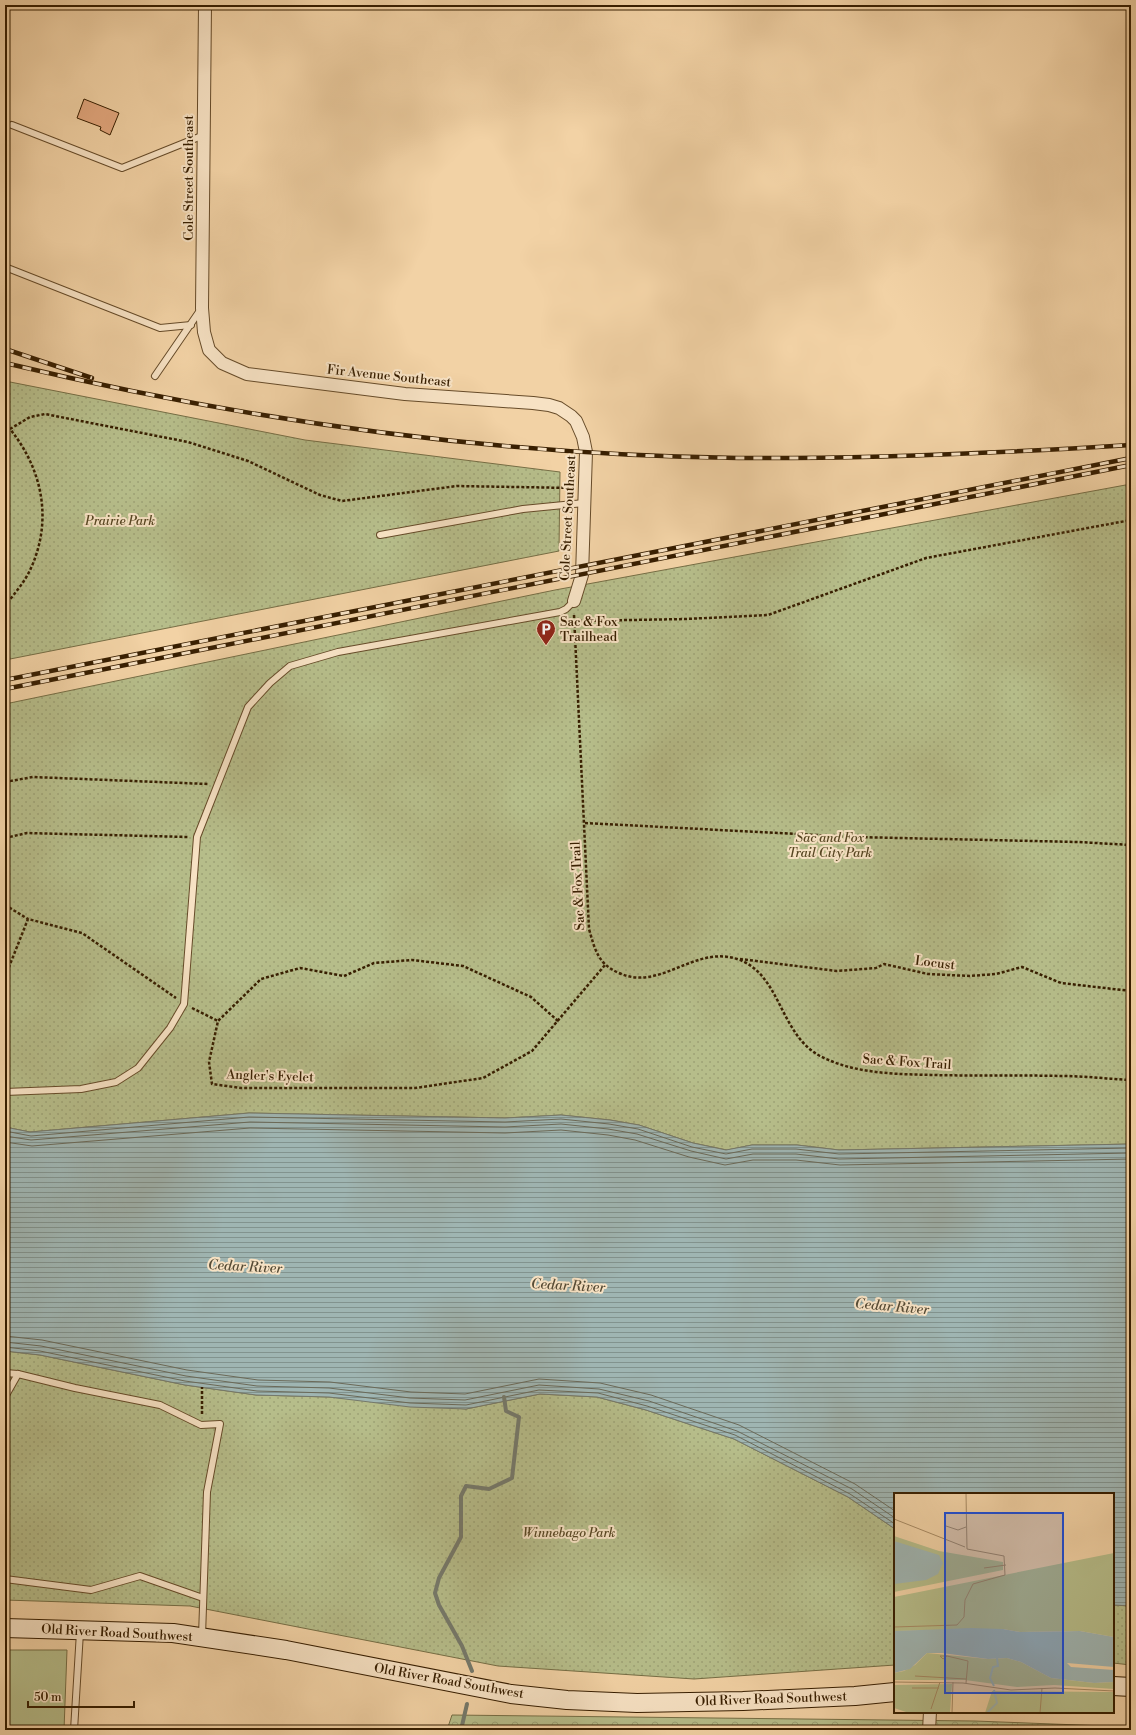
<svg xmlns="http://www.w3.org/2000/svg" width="1136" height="1735" font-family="'Libre Bodoni',serif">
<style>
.forest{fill:url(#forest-crowns);stroke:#766e45}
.park{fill:url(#park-dots);stroke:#766e45}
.pitch{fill:#b6bd8a;stroke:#766e45}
.water{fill:url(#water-rules);stroke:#75796b}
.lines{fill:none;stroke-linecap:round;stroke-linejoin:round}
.shore{stroke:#6b6a59;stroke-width:1}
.stream{stroke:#75796b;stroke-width:4}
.building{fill:#e3a87f;stroke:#371e00}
.lane-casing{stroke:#664b29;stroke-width:8}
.street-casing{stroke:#664b29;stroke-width:14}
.secondary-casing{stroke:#371e00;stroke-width:20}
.path{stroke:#371e00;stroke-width:2.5;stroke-dasharray:3 2;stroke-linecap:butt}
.lane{stroke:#f7e2c4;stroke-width:6}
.street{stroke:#f7e2c4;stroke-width:12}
.secondary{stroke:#f7e2c4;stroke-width:18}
.rail-casing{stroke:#371e00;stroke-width:4.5}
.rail{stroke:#f7e2c4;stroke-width:3;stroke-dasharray:9;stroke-linecap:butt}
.labels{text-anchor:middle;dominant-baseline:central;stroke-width:4;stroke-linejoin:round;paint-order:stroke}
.street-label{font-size:13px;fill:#371e00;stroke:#f7e2c4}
.park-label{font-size:13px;font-style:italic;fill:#574622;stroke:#f7e2c4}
.poi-label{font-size:13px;fill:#371e00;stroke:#f7e2c4;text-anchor:start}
.water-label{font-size:14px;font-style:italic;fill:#564b35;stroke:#f7e2c4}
.inset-river{fill:none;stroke:#9fb5b2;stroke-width:2}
.inset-road{fill:none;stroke:#a78a63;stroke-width:1}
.view{fill:#1d4ed8;fill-opacity:0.15;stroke:#1d4ed8;stroke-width:2}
.inset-edge{fill:none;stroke:#371e00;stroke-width:2}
</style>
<defs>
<pattern id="forest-crowns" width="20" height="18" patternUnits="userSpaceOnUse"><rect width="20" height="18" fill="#b6bd8a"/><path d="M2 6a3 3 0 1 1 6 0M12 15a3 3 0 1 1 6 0" fill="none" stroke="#9da275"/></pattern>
<pattern id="park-dots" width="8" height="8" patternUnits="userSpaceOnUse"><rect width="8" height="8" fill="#b6bd8a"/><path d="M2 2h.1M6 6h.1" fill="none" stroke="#9da275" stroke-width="1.8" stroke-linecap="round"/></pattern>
<pattern id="water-rules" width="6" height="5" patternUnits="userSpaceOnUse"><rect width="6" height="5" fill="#9fb5b2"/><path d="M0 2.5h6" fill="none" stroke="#82938e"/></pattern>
</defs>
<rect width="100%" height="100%" fill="#f2d2a5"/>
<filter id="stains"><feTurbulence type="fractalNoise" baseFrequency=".005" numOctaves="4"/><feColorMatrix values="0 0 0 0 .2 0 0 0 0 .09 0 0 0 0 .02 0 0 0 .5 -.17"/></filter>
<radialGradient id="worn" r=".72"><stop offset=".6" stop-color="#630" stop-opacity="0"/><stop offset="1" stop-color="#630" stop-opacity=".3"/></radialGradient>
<path class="forest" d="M452 1715 975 1721 1131 1727V1730H447Z"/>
<g class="park">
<path d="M5 381 305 440 560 472 559 551 5 660Z"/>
<path d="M1131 484V1144L839 1150 797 1145H752L727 1150 693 1143 639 1125 610 1120 561 1115 505 1118 249 1113 30 1132 5 1127V704L555 590Z"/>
<path d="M5 1351 40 1355 185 1385 256 1395 329 1397 466 1409 540 1394 597 1397 646 1410 734 1439 848 1497 895 1529V1665L694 1679 498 1666 190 1606 5 1600Z"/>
<path d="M1113 1605 1131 1606V1665L1113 1663Z"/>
</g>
<path class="pitch" d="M5 1650H67L64 1730H5Z"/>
<path class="water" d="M249 1113 505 1118 561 1115 610 1120 639 1125 693 1143 726 1150 752 1145H797L839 1150 1131 1144V1606L1113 1605V1494H895V1529L848 1497 734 1439 646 1410 597 1397 540 1394 466 1409 410 1407 329 1397 256 1395 185 1385 40 1355 5 1351V1127L30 1132Z"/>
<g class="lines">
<g class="shore">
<path d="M5 1131 31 1136 249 1117 505 1122 561 1119 609 1124 638 1129 692 1147 726 1154 752 1149H796L839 1154 1131 1148"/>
<path d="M5 1136 31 1140 250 1122 505 1127 561 1124 608 1129 637 1134 691 1151 726 1159 753 1154H796L839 1159 1131 1153"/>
<path d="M5 1142 32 1146 250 1128 505 1133 561 1130 608 1135 635 1140 689 1157 725 1165 753 1160H796L840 1165 1131 1159"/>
<path d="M5 1336 42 1340 187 1370 258 1380 330 1382 411 1392 465 1394 539 1379 600 1383 651 1395 739 1425 855 1484 895 1511"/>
<path d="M5 1342 41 1346 186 1376 257 1386 329 1388 410 1398 465 1400 539 1385 599 1389 649 1401 737 1431 852 1489 895 1518"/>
<path d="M5 1347 40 1351 185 1381 257 1391 329 1393 410 1403 466 1405 539 1390 598 1393 647 1406 735 1435 850 1494 895 1524"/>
</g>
<g class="stream">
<path d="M472 1671 462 1646 439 1605 435 1593 439 1578 461 1537V1496L466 1486 489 1489 512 1478 519 1417 506 1411 504 1397"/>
<path d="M461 1730 467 1704"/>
<path d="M465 1730H470"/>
</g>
</g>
<path class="building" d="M84 99 119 113 110 135 100 130 101 127 77 118Z"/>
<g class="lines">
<defs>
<g id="lane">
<path d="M12 125 122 168 204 135"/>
<path d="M5 267 160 328 191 325"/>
<path d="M155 376 201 309"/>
<path d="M380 535 523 509 584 503"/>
<path d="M5 1092 81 1089 116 1082 138 1068 170 1028 184 1004 197 837 248 707 270 683 290 666 338 652 560 612 566 609 574 601"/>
<path d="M5 1373 18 1374 75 1388 160 1405 201 1425 220 1424 207 1492 202 1636"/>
<path d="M5 1397 18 1374"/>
<path d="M5 1579 91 1590 140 1576 203 1598"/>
<path d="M74 1730 80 1632"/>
</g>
<g id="street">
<path d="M205 5 202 308 204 332 209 350 222 363 247 374 405 394 533 403 549 405 559 408 571 416 576 421 583 437 586 452 582 575 574 601"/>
<path d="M929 1730 930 1712"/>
</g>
<g id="secondary">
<path d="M5 1628 173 1633 286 1650 511 1694 567 1700 637 1703 743 1701 855 1696 895 1692"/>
<path d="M1113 1686 1131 1687"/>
</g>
</defs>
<use href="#lane" class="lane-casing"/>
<use href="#street" class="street-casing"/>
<use href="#secondary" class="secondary-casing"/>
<g class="path">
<path d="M5 423C41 464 54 517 31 568 25 582 14 594 5 606"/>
<path d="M10 429 30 417 45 414 188 442 248 461 320 495 342 501 457 486 573 488"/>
<path d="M574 615 589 929C595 950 598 964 619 973 660 992 694 945 737 959 781 973 779 1034 820 1056 855 1074 895 1074 933 1075 976 1076 1019 1075 1062 1076 1085 1076 1108 1079 1131 1080"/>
<path d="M574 621 686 619 768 615 926 558 1131 520"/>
<path d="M5 782 33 777 208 784"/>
<path d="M585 823 855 837 1078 842 1131 845"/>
<path d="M5 838 27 833 188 837"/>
<path d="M5 905 28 919"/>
<path d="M740 959 837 971 876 968 884 964 928 974 970 976 996 974 1022 967 1061 983 1131 991"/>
<path d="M5 977 28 919 82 933 176 998"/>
<path d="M192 1008 218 1021"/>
<path d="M558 1021 531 997 463 966 412 960 374 963 344 976 300 968 261 979 218 1021 209 1062 212 1084 241 1088H415L483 1078 532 1051 605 965"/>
<path d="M202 1414V1387"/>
</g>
<use href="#lane" class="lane"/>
<use href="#street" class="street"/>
<use href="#secondary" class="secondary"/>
<defs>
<g id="rail">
<path d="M5 349 92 378"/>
<path d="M5 363C244 420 492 455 738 458 869 459 1000 453 1131 445"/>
<path d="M5 680 1131 458"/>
<path d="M5 689 1131 465"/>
</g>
</defs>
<use href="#rail" class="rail-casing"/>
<use href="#rail" class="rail"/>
</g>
<defs>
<symbol id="parking-pin" viewBox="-11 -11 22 30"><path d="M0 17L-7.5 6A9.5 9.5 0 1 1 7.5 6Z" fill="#8f2418" stroke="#f7e2c4"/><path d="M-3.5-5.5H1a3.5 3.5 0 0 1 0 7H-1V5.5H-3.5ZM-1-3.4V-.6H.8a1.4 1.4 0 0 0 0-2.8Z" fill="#fff"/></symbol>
</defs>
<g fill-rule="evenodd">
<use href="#parking-pin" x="535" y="618" width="22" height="30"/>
</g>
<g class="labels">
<g class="street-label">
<text transform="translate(189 178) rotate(-90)">Cole Street Southeast</text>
<text transform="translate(389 376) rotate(6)">Fir Avenue Southeast</text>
<text transform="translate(568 518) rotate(-87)">Cole Street Southeast</text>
<text transform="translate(578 886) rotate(-93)">Sac &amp; Fox Trail</text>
<text transform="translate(935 963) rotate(7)">Locust</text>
<text transform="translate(907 1062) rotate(4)">Sac &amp; Fox Trail</text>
<text transform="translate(270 1076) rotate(2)">Angler's Eyelet</text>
<text transform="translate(117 1633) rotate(3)">Old River Road Southwest</text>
<text transform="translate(449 1681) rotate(10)">Old River Road Southwest</text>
<text transform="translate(771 1699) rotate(-2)">Old River Road Southwest</text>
</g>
<g class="park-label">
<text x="120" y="521">Prairie Park</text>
<text x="830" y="838">Sac and Fox<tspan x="830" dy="15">Trail City Park</tspan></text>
<text x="569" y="1533">Winnebago Park</text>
</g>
<g class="poi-label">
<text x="560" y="622">Sac &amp; Fox<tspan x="560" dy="15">Trailhead</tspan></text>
</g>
<g class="water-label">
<text transform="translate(245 1267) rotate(3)">Cedar River</text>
<text transform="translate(568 1286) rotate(3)">Cedar River</text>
<text transform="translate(892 1307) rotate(5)">Cedar River</text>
</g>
</g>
<g transform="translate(894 1493)">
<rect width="220" height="220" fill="#f2d2a5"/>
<path d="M98 198 220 199V220H91Z" fill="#b6bd8a"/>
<path d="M0 43 45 58 109 69V77L0 99ZM220 60V144L186 138 126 139 109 136 0 138V104ZM33 160 94 166 113 165 127 169 157 185 200 190 220 189V196L160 192 123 194 71 187H0V180L10 178 21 172Z" fill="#b6bd8a"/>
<path d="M58 191 56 220H15L0 215V192Z" fill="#b6bd8a"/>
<path d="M0 48 45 62 49 70 44 81 32 87 0 91ZM77 135 109 136 126 139 186 138 220 144V174L173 170 177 174 220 177V189L200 190 157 185 127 169 113 165 94 166 48 160H33L16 176 0 180V138Z" fill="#9fb5b2"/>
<path class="inset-river" d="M100 193 96 185 99 174 104 173 103 165M93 220 103 210 100 197"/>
<path class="inset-road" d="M0 26 71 54M52 33 64 37 72 34M90 75 112 72M0 134 63 132 70 124 71 107 79 91 111 82 110 63 73 56 72 0M53 163 49 166 46 163H53L74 168 72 190M21 183 72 186M0 189 69 190 117 197 161 195 220 198M18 195H45M37 216 46 189M58 220 59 189M146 220 148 195"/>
<path class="view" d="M51 20H169V200H51Z"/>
<rect width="220" height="220" class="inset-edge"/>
</g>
<rect width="1136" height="1735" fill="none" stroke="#f2d2a5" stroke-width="20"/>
<rect x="6" y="6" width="1124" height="1723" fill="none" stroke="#371e00" stroke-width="2"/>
<rect x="10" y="10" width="1116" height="1715" fill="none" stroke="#371e00"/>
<path d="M28 1701v6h106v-6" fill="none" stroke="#371e00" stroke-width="2"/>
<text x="34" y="1701" font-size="12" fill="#371e00" stroke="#f7e2c4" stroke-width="3" paint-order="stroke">50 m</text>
<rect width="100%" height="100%" filter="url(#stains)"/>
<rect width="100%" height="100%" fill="url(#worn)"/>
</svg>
